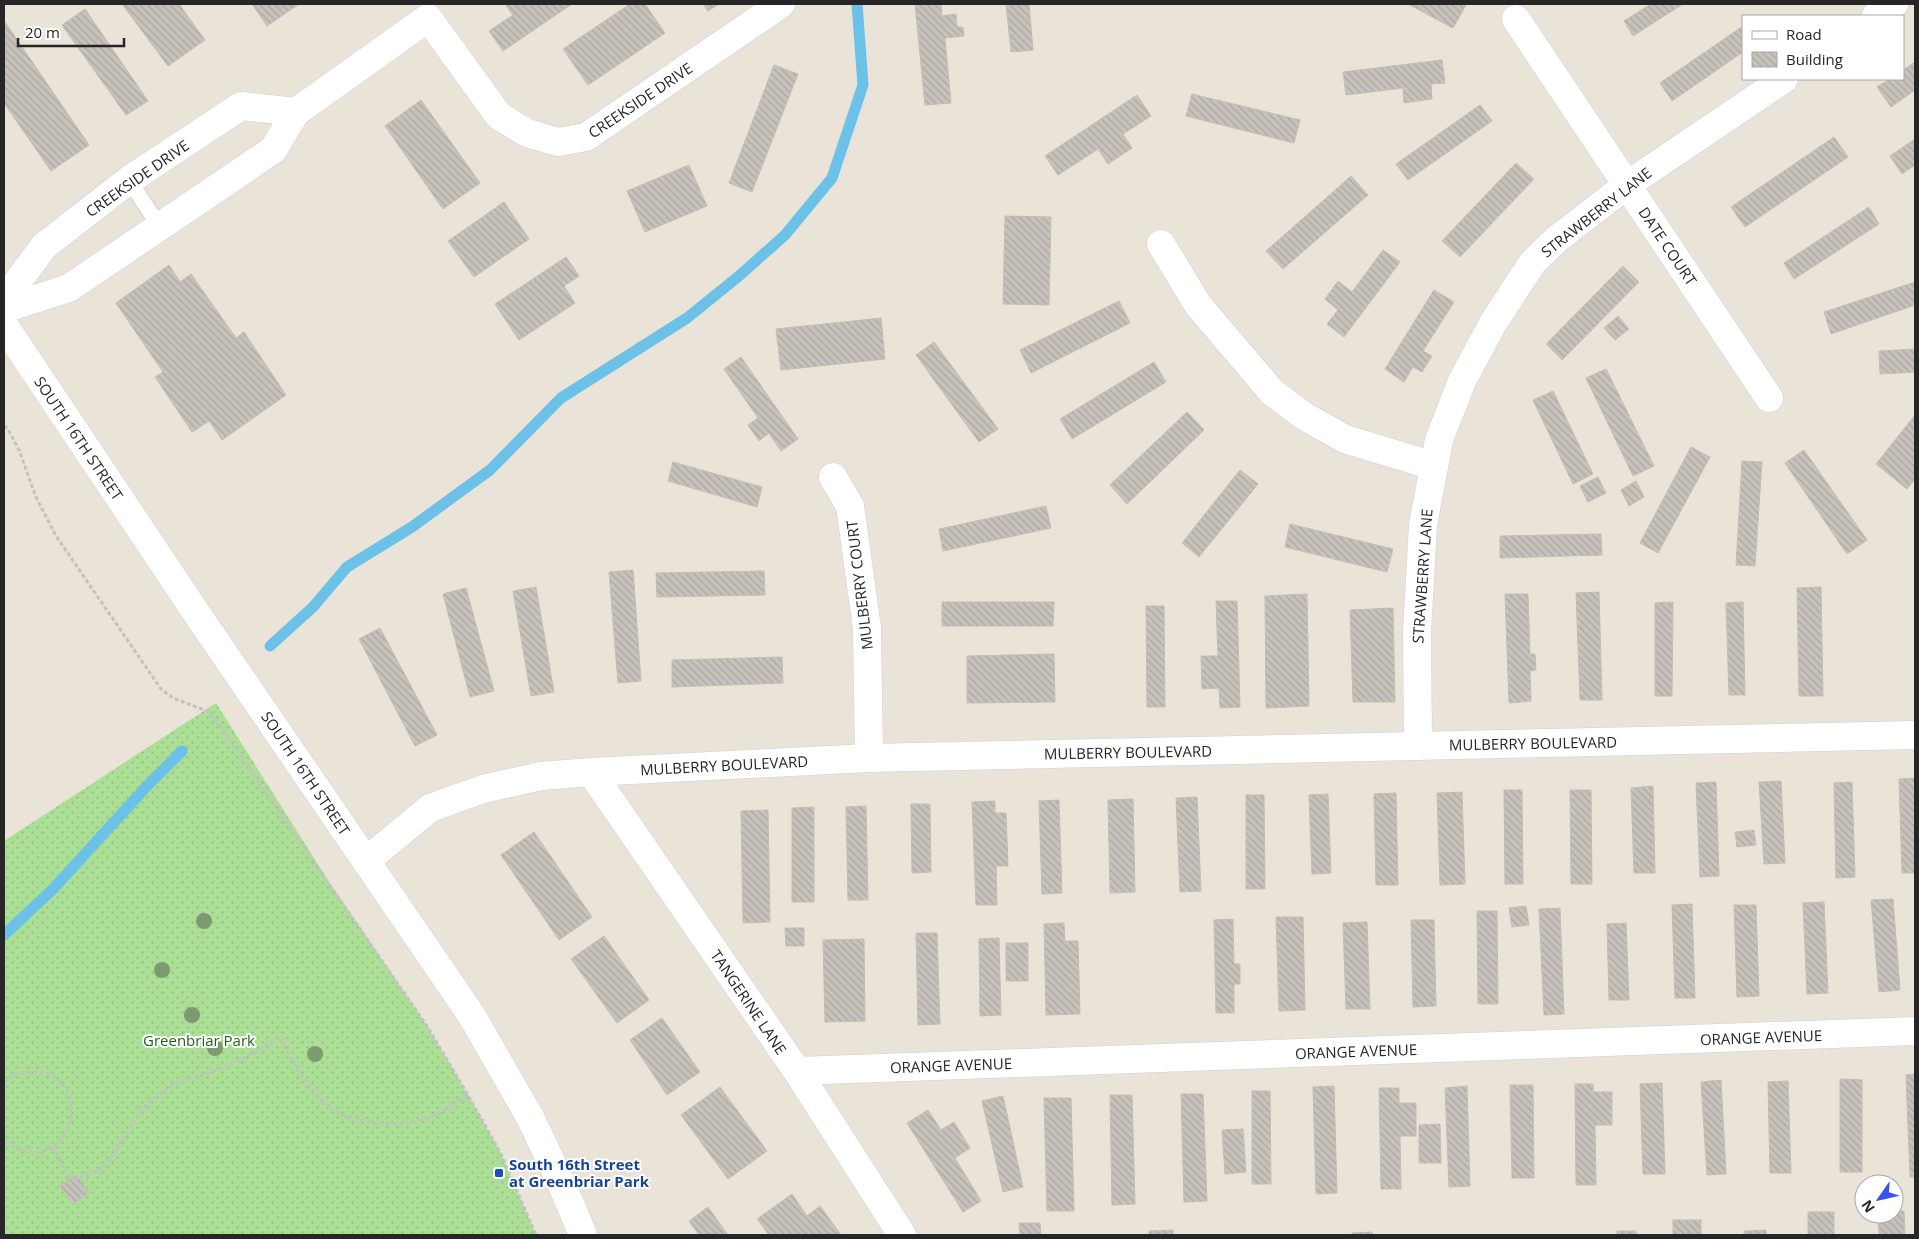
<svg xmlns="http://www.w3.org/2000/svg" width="1919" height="1239" font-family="'Open Sans',sans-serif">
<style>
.grass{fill:url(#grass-dots)}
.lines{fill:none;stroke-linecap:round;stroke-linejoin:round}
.stream{stroke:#6cc1e9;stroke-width:11}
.building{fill:url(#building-back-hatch);stroke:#c4beb2}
.service-casing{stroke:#cdd0df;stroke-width:17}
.minor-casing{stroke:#cdd0df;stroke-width:29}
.secondary-casing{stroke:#cdd0df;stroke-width:29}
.path{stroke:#c2c2c2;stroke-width:3;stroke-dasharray:4 2.5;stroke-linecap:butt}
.service{stroke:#fff;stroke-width:15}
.minor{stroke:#fff;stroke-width:28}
.secondary{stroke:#fff;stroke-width:28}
.tree{fill:#7d9a70}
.transit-dot{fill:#1a4fb4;stroke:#fff;stroke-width:2}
.labels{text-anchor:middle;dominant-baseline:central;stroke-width:4;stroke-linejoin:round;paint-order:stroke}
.street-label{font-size:15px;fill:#262626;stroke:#fff}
.park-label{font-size:15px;fill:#255f1b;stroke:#fff}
.transit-label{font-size:15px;font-weight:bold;fill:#164399;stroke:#fff;text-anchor:start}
</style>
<defs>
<pattern id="grass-dots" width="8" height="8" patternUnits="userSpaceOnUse" patternTransform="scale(1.25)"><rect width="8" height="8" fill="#aadf95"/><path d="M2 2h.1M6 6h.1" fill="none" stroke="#92bf80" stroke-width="1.8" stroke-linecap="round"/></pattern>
<pattern id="building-back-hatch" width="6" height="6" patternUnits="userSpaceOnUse" patternTransform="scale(1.25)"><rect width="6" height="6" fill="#c7c2bb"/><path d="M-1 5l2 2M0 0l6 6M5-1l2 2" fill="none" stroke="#aba7a1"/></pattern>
</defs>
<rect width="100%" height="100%" fill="#e9e3d8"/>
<path class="grass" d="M216 703 331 885 427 1026 468 1095 500 1152 536 1235H4V841Z"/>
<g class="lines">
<g class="stream">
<path d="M270 646 313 607 347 567 412 527 490 470 561 398 687 318 739 276 785 235 832 178 863 85 857 4"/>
<path d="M4 935 53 889 147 786 182 751"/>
</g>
</g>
<g class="building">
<path d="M122 4H179L205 40 168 66Z"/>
<path d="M252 4H299L267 26Z"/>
<path d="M505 4H572L503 51 489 31 513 15Z"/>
<path d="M630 4H645L665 33 588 85 563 49Z"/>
<path d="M703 4H719L708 11Z"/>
<path d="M915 4H941L942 16 956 14 957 27H963L964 36 945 38 951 103 925 105Z"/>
<path d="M1006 4H1029L1033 50 1011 52Z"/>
<path d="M1408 4H1463L1466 5 1453 28Z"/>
<path d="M1651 4H1683L1633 36 1624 21Z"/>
<path d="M85 9 148 101 126 115 62 25Z"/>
<path d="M5 22 89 145 51 171 4 103V24Z"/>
<path d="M1743 26V52L1672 101 1660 83Z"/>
<path d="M1442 60 1445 83 1431 84 1432 99 1404 103 1403 88 1346 95 1343 72Z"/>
<path d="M1915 62V90L1891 107 1877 87 1890 79H1903V70Z"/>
<path d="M774 65 798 74 752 192 729 183Z"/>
<path d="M1192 94 1300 120 1294 143 1186 116Z"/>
<path d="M1137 95 1151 116 1123 134 1132 148 1108 164 1098 149 1058 175 1045 156Z"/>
<path d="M421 100 480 183 443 209 385 126Z"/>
<path d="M1480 105 1492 121 1408 180 1396 164Z"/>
<path d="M1834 137 1848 157 1745 227 1731 207Z"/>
<path d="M1915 139V165L1902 174 1890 156Z"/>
<path d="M1516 163 1534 179 1460 257 1442 241Z"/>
<path d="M689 165 707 206 645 232 627 191Z"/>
<path d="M1351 176 1368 195 1283 269 1266 251Z"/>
<path d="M504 202 529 239 474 277 448 241Z"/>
<path d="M1869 207 1879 224 1794 279 1784 263Z"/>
<path d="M1005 216 1051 217 1049 305 1003 304Z"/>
<path d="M1383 250 1400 262 1344 337 1327 324 1338 310 1325 299 1338 281 1352 292Z"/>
<path d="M566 257 579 276 564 286 575 303 519 340 495 304Z"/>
<path d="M169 265 180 282 191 274 236 338 244 332 286 395 222 440 209 421 192 432 155 377 163 372 116 303Z"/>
<path d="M1623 266 1639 282 1562 360 1546 344Z"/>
<path d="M1915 282V305L1831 334 1824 312Z"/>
<path d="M1434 290 1454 302 1423 351 1432 356 1422 372 1413 367 1404 382 1385 369Z"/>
<path d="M1119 301 1130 323 1031 373 1020 350Z"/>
<path d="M1618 316 1629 329 1615 340 1604 328Z"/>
<path d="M881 318 885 359 781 370 776 329Z"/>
<path d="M934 342 998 429 979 442 916 355Z"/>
<path d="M1915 349V372L1880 374 1879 351Z"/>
<path d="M741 357 798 439 781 451 769 433 759 441 748 425 758 418 724 369Z"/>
<path d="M1154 362 1166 382 1072 439 1060 419Z"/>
<path d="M1606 369 1654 466 1633 476 1586 378Z"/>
<path d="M1553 391 1593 474 1573 484 1533 400Z"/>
<path d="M1187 412 1204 430 1127 504 1110 485Z"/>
<path d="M1915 415V479L1907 489 1876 464Z"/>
<path d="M1691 447 1710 457 1658 553 1640 543Z"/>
<path d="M1804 450 1867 540 1847 554 1785 463Z"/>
<path d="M1742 461 1762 462 1755 566 1736 565Z"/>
<path d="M673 462 762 487 757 507 668 481Z"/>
<path d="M1240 470 1258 484 1199 557 1182 543Z"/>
<path d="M1598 477 1606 493 1588 502 1580 486Z"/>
<path d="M1636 481 1644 497 1629 506 1621 490Z"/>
<path d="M1046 506 1051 528 943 551 939 529Z"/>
<path d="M1290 524 1393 549 1387 572 1285 547Z"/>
<path d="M1601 534 1602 555 1500 558V536Z"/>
<path d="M633 570 641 681 618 683 609 572Z"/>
<path d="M764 571 765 595 657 597 656 573Z"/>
<path d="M536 587 554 692 531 696 513 591Z"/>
<path d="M1821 587 1823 696H1799L1797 588Z"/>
<path d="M466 588 494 691 470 697 443 594Z"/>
<path d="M1599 592 1602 700H1580L1576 593Z"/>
<path d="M1307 594 1309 706 1266 708 1265 596Z"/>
<path d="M1505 594H1528L1530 654H1535L1536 670 1530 671 1531 701 1509 703Z"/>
<path d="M1216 601H1237L1240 707 1220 708 1219 688 1202 689 1201 656H1218Z"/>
<path d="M942 602H1054L1053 626H942Z"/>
<path d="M1673 602 1672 696H1655V603Z"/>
<path d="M1743 602 1745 695H1729L1726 603Z"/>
<path d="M1146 606H1164L1165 707H1147Z"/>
<path d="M1393 608 1395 702H1353L1350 610Z"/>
<path d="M380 628 437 735 415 746 359 639Z"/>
<path d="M1054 654 1055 702 967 703V656Z"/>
<path d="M782 657 783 683 672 687V660Z"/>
<path d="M1915 778V873H1902L1899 779Z"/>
<path d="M1781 781 1785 863 1764 864 1759 782Z"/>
<path d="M1716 782 1719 876 1700 877 1696 783Z"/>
<path d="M1852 782 1855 877 1836 878 1834 783Z"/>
<path d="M1653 786 1655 873H1634L1631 788Z"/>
<path d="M1504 790H1522L1523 884H1505Z"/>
<path d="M1570 790H1591L1592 884H1571Z"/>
<path d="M1462 792 1465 884 1440 885 1437 793Z"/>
<path d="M1396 793 1398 885H1376L1374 794Z"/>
<path d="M1328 794 1331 873 1312 874 1309 795Z"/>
<path d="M1246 795H1264L1265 889H1246Z"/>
<path d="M1197 797 1201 891 1180 892 1176 798Z"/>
<path d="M1133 799 1135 892 1110 893 1108 800Z"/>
<path d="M1059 800 1062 893 1042 894 1039 801Z"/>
<path d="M995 801V813H1006L1008 866H996L997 905H976L972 802Z"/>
<path d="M911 804H930L931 872 912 873Z"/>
<path d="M866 806 868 900H848L846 807Z"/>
<path d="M814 807V902H792V808Z"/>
<path d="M768 810 770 922 743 923 741 811Z"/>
<path d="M1754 830 1756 845 1737 847 1735 832Z"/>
<path d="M534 832 592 917 559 940 501 855Z"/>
<path d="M1893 899 1900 990 1879 992 1871 900Z"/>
<path d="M1824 902 1828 993 1807 994 1803 903Z"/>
<path d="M1692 904 1695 998H1675L1672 905Z"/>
<path d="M1734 905H1756L1759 996 1737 997Z"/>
<path d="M1526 906 1529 925 1512 927 1509 908Z"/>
<path d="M1560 908 1564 1014 1544 1015 1539 909Z"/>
<path d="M1477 911H1497L1498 1004H1478Z"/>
<path d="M1276 917H1303L1305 1010 1279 1011Z"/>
<path d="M1233 919 1234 964H1240V984H1234V1013H1216L1214 920Z"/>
<path d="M1411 920H1434L1436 1006 1413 1007Z"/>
<path d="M1367 922 1370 1009H1346L1343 923Z"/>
<path d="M1064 923 1065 941H1078L1080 1014 1046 1015 1044 924Z"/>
<path d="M1626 923 1629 1000H1609L1607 924Z"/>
<path d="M785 928H804V946H786Z"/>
<path d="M916 933H937L940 1024 918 1025Z"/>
<path d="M604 936 649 1000 617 1023 571 959Z"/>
<path d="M999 938 1001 1015 980 1016 979 939Z"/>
<path d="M864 939 865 1021 825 1022 823 940Z"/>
<rect x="1006" y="943" width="22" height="38"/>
<path d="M662 1018 700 1072 667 1095 630 1040Z"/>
<path d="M1915 1074V1177H1910L1906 1075Z"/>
<path d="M1840 1079 1862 1080V1172H1840Z"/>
<path d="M1721 1080 1726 1174 1707 1175 1701 1082Z"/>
<path d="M1788 1081 1791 1173H1770L1768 1082Z"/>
<path d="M1662 1083 1665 1174H1643L1640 1084Z"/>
<path d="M1575 1084H1593V1092H1612V1125H1595L1596 1185H1576Z"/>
<path d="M1510 1085H1533L1534 1178H1512Z"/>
<path d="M1334 1086 1337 1193 1316 1194 1313 1087Z"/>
<path d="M1467 1086 1470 1186 1449 1187 1445 1088Z"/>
<path d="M720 1087 767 1151 728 1179 681 1115Z"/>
<path d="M1379 1088H1399V1103H1416V1136H1400L1401 1189H1381Z"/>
<path d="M1252 1091H1270L1271 1184H1252Z"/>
<path d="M1181 1094H1203L1207 1201 1184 1202Z"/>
<path d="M1110 1095H1132L1135 1204 1112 1205Z"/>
<path d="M1003 1096 1023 1187 1003 1192 982 1101Z"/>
<path d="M1044 1098H1071L1074 1211H1047Z"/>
<path d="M928 1110 941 1130 954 1122 970 1148 955 1158 981 1201 963 1212 907 1123Z"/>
<path d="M1440 1124 1441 1163H1419V1125Z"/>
<path d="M1243 1129 1246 1172 1225 1174 1222 1130Z"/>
<path d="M76 1175 89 1193 73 1204 60 1186Z"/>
<path d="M792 1194 807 1216 820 1206 841 1235H769L757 1219Z"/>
<path d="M708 1207 728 1235H699L689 1221Z"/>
<path d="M1894 1211H1904L1905 1235H1879L1878 1214H1894Z"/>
<rect x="1808" y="1212" width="26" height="23"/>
<rect x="1673" y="1220" width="28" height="15"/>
<path d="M1019 1223H1040L1041 1235H1020Z"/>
<path d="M1173 1230V1235H1149V1231Z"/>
<path d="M1766 1230V1235H1744V1231Z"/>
<rect x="1617" y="1231" width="19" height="4"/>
<path d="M1372 1232 1373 1235H1352V1233Z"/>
</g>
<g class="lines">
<defs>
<path id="service" d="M129 180 160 227"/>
<g id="minor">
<path d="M1876 16 1894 4"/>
<path d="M1516 19 1769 398"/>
<path d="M1161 244 1198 305 1272 392 1304 416 1345 439 1434 466"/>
<path d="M4 300 44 246 129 180 241 106 296 112"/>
<path d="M4 309 69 288 273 150 296 112 428 18 499 116 527 133 558 142 586 137 781 4"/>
<path d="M833 477 850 506 867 628 869 758"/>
<path d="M1418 746 1417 632 1423 525 1439 440 1462 381 1493 323 1533 262 1557 239 1627 185 1784 79"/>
<path d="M591 772 797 1071 902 1235"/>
<path d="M366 861 430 808 483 789 541 776 591 772 869 758 1915 735"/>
<path d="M797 1071 1915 1031"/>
</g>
<path id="secondary" d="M4 325 197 614 472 1016 531 1119 563 1187 583 1235"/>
</defs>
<use href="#service" class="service-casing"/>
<use href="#minor" class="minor-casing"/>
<use href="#secondary" class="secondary-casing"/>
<g class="path">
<path d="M4 426 8 429 19 450 36 497 56 536 161 689 173 698 207 711 222 729 427 1026 468 1095 500 1152 536 1235"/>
<path d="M4 1083C13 1073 26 1070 39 1072 101 1084 66 1186 4 1141"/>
<path d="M53 1147 64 1170 73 1179C83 1177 98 1172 105 1165 121 1147 129 1123 147 1105 171 1080 192 1080 222 1068 242 1060 261 1048 280 1038 294 1065 310 1093 335 1111 339 1114 345 1115 350 1117 373 1125 396 1127 421 1120 438 1115 453 1104 468 1095"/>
</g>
<use href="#service" class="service"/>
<use href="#minor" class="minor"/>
<use href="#secondary" class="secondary"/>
</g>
<g class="tree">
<circle cx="204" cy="921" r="8"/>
<circle cx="162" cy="970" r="8"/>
<circle cx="192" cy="1015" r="8"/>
<circle cx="215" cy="1048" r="8"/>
<circle cx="315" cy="1054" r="8"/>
</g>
<rect class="transit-dot" x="494" y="1168" width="10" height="10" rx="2.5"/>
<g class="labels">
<g class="street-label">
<text transform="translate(640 100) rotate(-34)">CREEKSIDE DRIVE</text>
<text transform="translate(137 178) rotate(-35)">CREEKSIDE DRIVE</text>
<text transform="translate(1596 212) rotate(-38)">STRAWBERRY LANE</text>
<text transform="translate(1668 246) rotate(56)">DATE COURT</text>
<text transform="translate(79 438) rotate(56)">SOUTH 16TH STREET</text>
<text transform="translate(1422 576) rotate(-86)">STRAWBERRY LANE</text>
<text transform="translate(859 585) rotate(-97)">MULBERRY COURT</text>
<text transform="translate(1533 743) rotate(-1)">MULBERRY BOULEVARD</text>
<text transform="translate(1128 752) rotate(-1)">MULBERRY BOULEVARD</text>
<text transform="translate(724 765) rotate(-3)">MULBERRY BOULEVARD</text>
<text transform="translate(306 773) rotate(56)">SOUTH 16TH STREET</text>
<text transform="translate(749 1002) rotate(56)">TANGERINE LANE</text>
<text transform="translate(1761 1037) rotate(-2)">ORANGE AVENUE</text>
<text transform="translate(1356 1051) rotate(-2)">ORANGE AVENUE</text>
<text transform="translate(951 1065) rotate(-2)">ORANGE AVENUE</text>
</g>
<g class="park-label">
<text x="199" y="1040">Greenbriar Park</text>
</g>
<g class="transit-label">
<text x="509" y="1164">South 16th Street<tspan x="509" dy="17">at Greenbriar Park</tspan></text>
</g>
</g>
<rect width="1919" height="1239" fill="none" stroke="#262626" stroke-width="10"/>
<rect x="1742" y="15" width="162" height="65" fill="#ffffff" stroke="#a8a8a8"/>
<rect x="1752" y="31" width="25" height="8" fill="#ffffff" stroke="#a8a8a8"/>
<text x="1786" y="40" font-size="15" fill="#262626">Road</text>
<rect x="1752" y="52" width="25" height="15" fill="url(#building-back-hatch)" stroke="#a8a8a8"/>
<text x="1786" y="65" font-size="15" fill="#262626">Building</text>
<g transform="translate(1879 1199) rotate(236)"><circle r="24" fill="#ffffff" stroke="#a8a8a8"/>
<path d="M0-4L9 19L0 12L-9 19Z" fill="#3b52f3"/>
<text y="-8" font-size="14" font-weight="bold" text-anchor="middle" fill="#262626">N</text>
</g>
<path d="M18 38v8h106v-8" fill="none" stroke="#262626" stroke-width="2.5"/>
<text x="25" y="38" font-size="15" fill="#262626" stroke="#ffffff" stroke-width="4" paint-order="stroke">20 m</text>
</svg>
